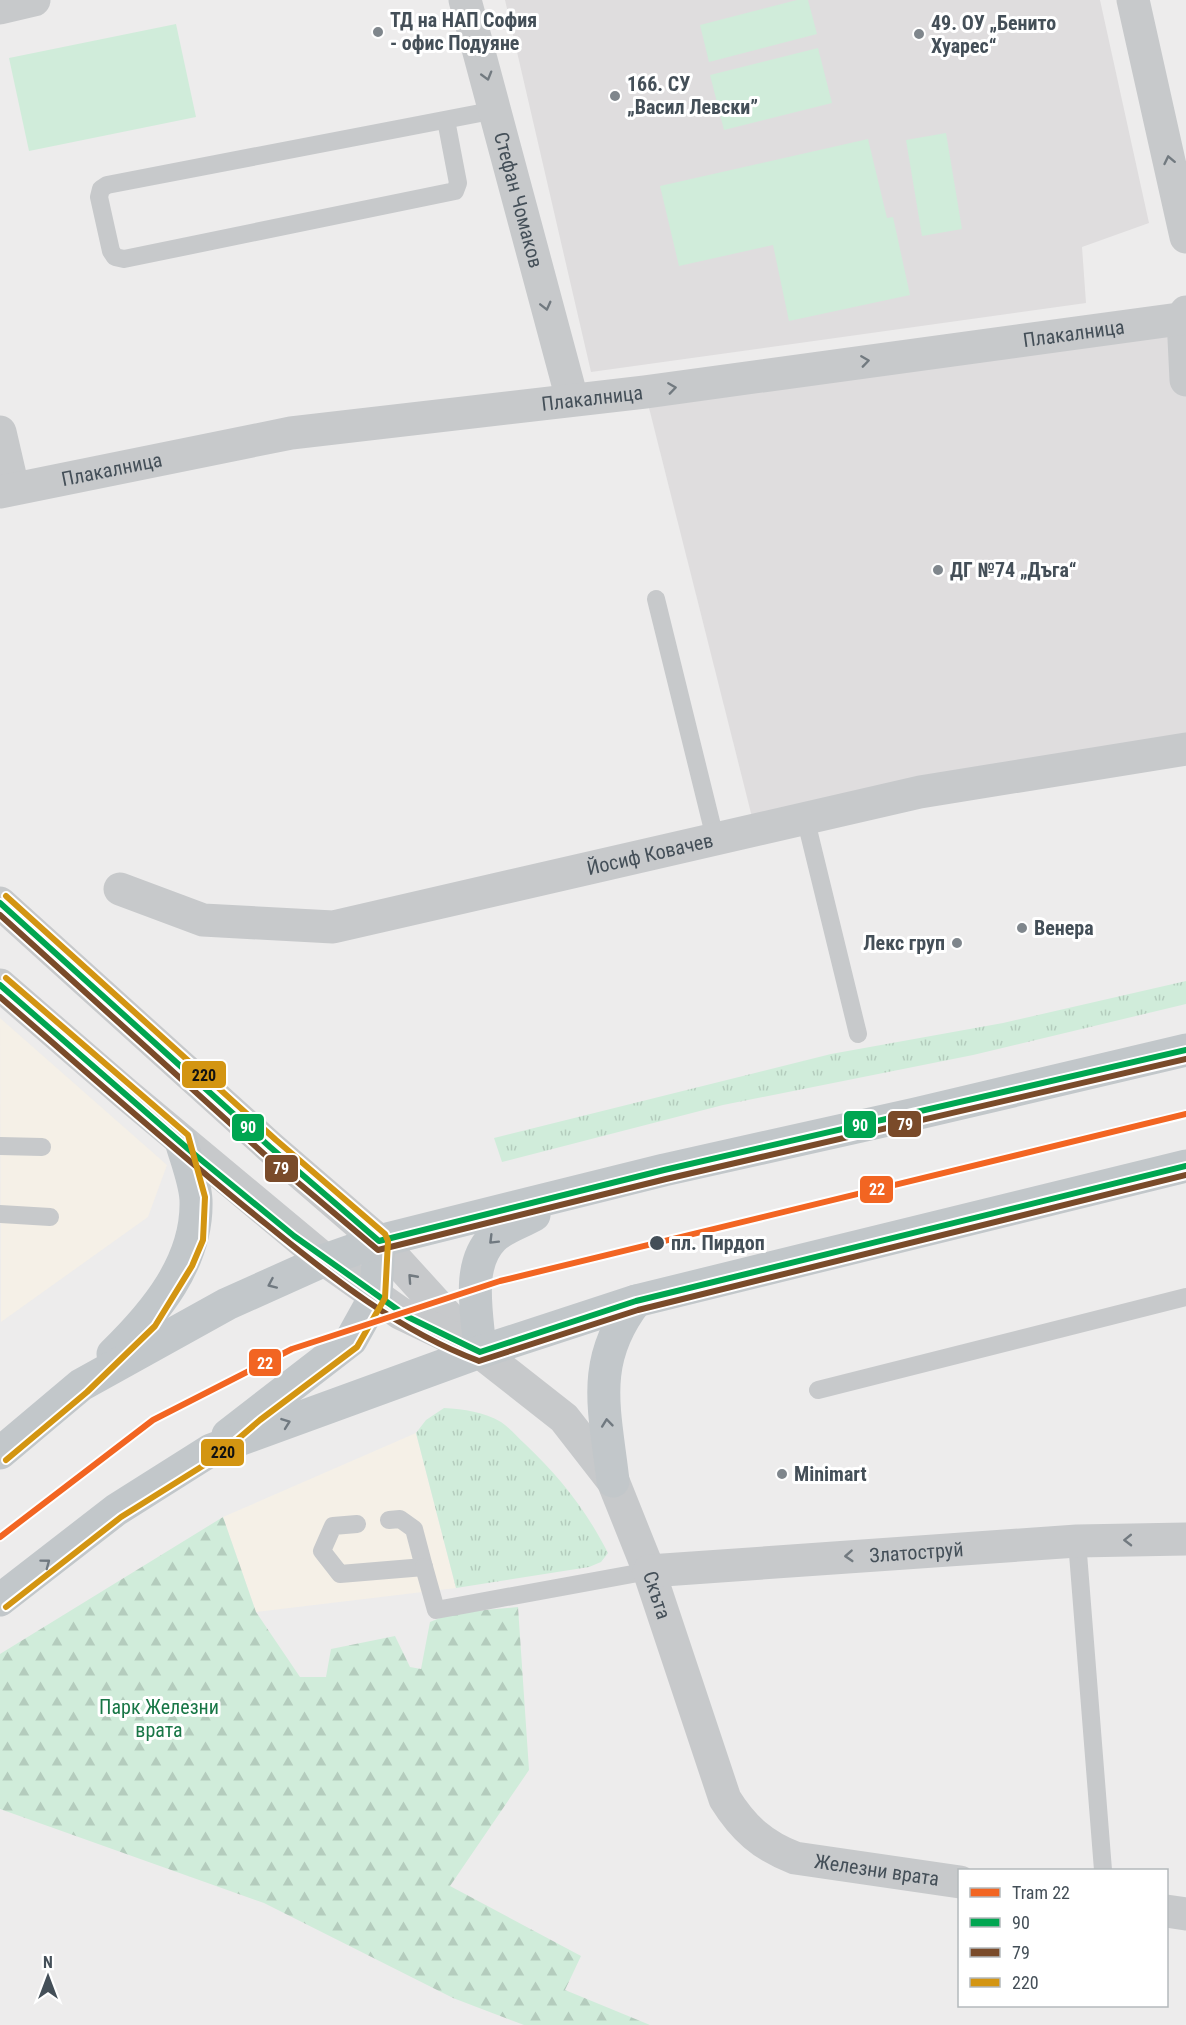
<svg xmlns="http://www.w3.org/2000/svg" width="1186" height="2025" font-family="'Roboto Condensed',sans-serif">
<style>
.commercial{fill:#f5f0e7}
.education{fill:#dfddde}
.grass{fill:url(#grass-tufts)}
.forest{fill:url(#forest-firs)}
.garden{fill:#d0ecda}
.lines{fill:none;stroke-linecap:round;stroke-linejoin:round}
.service{stroke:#c7c9cb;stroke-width:18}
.minor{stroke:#c7c9cb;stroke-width:33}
.tertiary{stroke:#c7c9cb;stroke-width:33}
.primary{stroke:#c2c7ca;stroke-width:33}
.bus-1-casing{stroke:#fff;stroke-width:10}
.bus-2-casing{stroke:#fff;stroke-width:10}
.bus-3-casing{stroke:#fff;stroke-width:10}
.bus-1{stroke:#00a651;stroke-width:6}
.bus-2{stroke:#7a4b2a;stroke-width:6}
.bus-3{stroke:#d39512;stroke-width:6}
.tram-1-casing{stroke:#fff;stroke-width:10}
.tram-1{stroke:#f26522;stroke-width:6}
.oneway{stroke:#727a80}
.oneway2{stroke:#707980}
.poi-dot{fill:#7f868c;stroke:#fff;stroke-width:2}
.stop-dot{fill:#444f58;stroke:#fff;stroke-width:2}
.labels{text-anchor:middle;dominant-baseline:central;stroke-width:6;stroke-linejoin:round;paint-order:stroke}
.poi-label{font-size:20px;font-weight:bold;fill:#444f58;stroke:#fff;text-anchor:start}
.street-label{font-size:20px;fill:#444f58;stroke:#fff}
.stop-label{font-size:20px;font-weight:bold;fill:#444f58;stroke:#fff;text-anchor:start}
.park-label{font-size:20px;fill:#187646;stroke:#fff}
.line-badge{stroke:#fff;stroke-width:2}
.badge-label{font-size:16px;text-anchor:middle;font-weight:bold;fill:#fff}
.pale-badge-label{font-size:16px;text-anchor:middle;font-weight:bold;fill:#111}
</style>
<defs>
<pattern id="grass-tufts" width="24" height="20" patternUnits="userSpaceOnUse" patternTransform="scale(1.5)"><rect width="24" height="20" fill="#d0ecda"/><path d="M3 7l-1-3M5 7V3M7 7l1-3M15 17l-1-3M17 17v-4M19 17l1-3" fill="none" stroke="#b4ccbd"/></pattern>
<pattern id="forest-firs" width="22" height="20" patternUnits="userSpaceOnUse" patternTransform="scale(1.5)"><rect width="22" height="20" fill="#d0ecda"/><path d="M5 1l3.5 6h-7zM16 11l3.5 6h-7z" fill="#b4ccbd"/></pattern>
</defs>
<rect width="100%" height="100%" fill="#edecec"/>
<g class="commercial">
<path d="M0 1018 167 1165 148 1217 1 1322Z"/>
<path d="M416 1433 456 1588 256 1612 223 1517Z"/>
</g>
<g class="education">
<path d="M505 0H1100L1149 223 1082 247 1086 303 591 372Z"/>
<path d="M1183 318 1186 380V749L755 829 645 392Z"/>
</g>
<g class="grass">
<path d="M1186 981V1004L973 1055 723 1105 502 1162 494 1138 831 1054 1003 1023Z"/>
<path d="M444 1408C464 1409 484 1412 501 1422 510 1428 517 1437 525 1444 560 1477 586 1510 608 1553L601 1562 589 1567 456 1588 416 1433 426 1420Z"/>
</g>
<path class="forest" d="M223 1517 256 1612 300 1677H326L331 1649 395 1636 410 1667 421 1669 430 1622 452 1613 518 1607 529 1770 450 1886 581 1956 565 1990 650 2025H524L453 1998 264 1903 0 1809V1654Z"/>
<g class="garden">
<path d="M797 0H808L817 34 709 62 700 25Z"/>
<path d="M176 24 196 117 29 151 9 58Z"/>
<path d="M818 48 832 103 724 130 710 75Z"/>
<path d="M946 133 962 229 922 236 906 140Z"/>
<path d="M868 139 887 218 893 217 910 295 789 321 773 245 679 266 660 186Z"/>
</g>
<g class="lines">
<g class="service">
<path d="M446 120 458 183 455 191 124 259 115 257 111 251 99 197 101 189 107 185 496 110"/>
<path d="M656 599 715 838"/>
<path d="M805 817 858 1034"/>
<path d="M0 1146 42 1147"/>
<path d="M0 1214 50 1217"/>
<path d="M818 1390 1186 1297"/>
<path d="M357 1524 333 1526 322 1551 340 1574 424 1567 414 1529 400 1519 389 1520"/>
<path d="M1077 1541 1103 1870"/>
<path d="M424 1567 436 1610 649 1571"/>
</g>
<g class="minor">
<path id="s1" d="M465 0 572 399"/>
<path d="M1133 0 1186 237"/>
<path d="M0 8 34 0"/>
<path d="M1186 312 1183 318 1186 380"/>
<path d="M0 432 13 488"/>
<path id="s2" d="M0 492 291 433 645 392 1186 318"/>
<path id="s3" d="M120 889 203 920 333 927 920 792 1186 749"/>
<path id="s4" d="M480 1352 564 1418 613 1481 649 1571 725 1799C743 1828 763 1846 795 1858L960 1882"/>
<path id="s5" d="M649 1571 1077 1541 1186 1539"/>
<path d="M1166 1911 1186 1914"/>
</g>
<g class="tertiary">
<path d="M0 903 270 1147 379 1241 480 1352"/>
<path d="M0 985 126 1094 325 1260 400 1313 465 1344"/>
</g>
<g class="primary">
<path d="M480 1352C478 1316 465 1266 493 1238 503 1228 522 1222 534 1215"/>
<path d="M113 1354C155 1313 198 1262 196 1200 195 1181 186 1159 181 1141"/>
<path d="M228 1435 351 1340 376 1295 379 1241"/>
<path d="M0 1453 81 1385 227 1304 325 1260 379 1241 664 1170 915 1114 1186 1050"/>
<path d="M613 1481C605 1410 589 1362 636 1301"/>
<path d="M0 1600 116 1510 211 1450 480 1352 636 1301 1186 1166"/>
</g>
<defs>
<g id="bus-1">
<path d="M0 903 270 1147 379 1241 664 1170 1186 1050"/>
<path d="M0 985 194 1154 294 1236 408 1317 480 1352 636 1301 1186 1166"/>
</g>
<g id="bus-2">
<path d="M0 915 264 1154 378 1250 666 1179 1186 1059"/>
<path d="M0 997C88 1073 175 1151 266 1224 331 1277 399 1331 479 1361L638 1310 1186 1175"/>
</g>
<g id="bus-3">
<path d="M6 1460 87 1392 155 1326 192 1266 203 1240 205 1197 188 1135 6 978"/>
<path d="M6 1607 121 1517 217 1457 260 1420 357 1347 385 1298 388 1241 385 1234 276 1140 6 896"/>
</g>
</defs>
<use href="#bus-1" class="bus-1-casing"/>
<use href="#bus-2" class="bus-2-casing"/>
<use href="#bus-3" class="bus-3-casing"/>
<use href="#bus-1" class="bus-1"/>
<use href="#bus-2" class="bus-2"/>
<use href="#bus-3" class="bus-3"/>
<defs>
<path id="tram-1" d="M0 1537 153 1420 292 1349 500 1281 1186 1114"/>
</defs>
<use href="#tram-1" class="tram-1-casing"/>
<use href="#tram-1" class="tram-1"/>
</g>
<defs><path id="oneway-chevron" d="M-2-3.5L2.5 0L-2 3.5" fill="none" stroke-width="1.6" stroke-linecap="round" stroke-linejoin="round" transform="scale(1.5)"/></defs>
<g class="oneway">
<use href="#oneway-chevron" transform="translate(487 76) rotate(74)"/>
<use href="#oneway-chevron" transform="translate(1169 160) rotate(-102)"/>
<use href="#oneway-chevron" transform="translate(546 306) rotate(76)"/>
<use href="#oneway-chevron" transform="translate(865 361) rotate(-8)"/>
<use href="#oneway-chevron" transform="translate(672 388) rotate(-8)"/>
<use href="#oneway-chevron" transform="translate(412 1278) rotate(-132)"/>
<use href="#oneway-chevron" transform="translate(1128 1540) rotate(179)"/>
<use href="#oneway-chevron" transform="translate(849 1556) rotate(176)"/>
</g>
<g class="oneway2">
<use href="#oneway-chevron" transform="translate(493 1240) rotate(135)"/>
<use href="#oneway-chevron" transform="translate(272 1284) rotate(156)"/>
<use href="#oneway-chevron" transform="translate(286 1423) rotate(-20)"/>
<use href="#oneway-chevron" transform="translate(607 1423) rotate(-96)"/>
<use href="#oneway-chevron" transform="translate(46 1563) rotate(-37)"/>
</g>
<g class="poi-dot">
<circle cx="378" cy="32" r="6"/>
<circle cx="919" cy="34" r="6"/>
<circle cx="615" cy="96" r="6"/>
<circle cx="938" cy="570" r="6"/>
<circle cx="1022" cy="928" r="6"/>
<circle cx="957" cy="943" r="6"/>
<circle cx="782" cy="1474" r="6"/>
</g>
<circle class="stop-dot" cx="657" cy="1243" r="8"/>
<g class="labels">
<g class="poi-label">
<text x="390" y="20">ТД на НАП София<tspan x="390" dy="23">- офис Подуяне</tspan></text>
<text x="931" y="23">49. ОУ „Бенито<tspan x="931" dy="23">Хуарес“</tspan></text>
<text x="627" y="84">166. СУ<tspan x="627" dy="23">„Васил Левски”</tspan></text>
<text x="950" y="570">ДГ №74 „Дъга“</text>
<text x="1034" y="928">Венера</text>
<text x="945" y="943" text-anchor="end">Лекс груп</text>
<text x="794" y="1474">Minimart</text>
</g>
<g class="street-label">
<text stroke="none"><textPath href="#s1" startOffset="207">Стефан Чомаков</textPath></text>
<text stroke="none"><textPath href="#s2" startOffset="1086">Плакалница</textPath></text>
<text stroke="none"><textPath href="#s2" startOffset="600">Плакалница</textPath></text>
<text stroke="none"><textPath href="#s2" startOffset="114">Плакалница</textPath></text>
<text stroke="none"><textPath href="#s3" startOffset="544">Йосиф Ковачев</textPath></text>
<text stroke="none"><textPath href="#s5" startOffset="268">Златоструй</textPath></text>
<text stroke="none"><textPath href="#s4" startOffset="309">Скъта</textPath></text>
<text stroke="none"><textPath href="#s4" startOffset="700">Железни врата</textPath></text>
</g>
<g class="stop-label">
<text x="671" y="1243">пл. Пирдоп</text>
</g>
<g class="park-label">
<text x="159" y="1707">Парк Железни<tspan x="159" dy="23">врата</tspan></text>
</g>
</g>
<g class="line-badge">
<rect x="181" y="1060" width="46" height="29" rx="6" fill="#d39512"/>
<rect x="887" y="1110" width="35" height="28" rx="6" fill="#7a4b2a"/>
<rect x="843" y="1110" width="34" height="29" rx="6" fill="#00a651"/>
<rect x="231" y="1113" width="34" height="29" rx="6" fill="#00a651"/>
<rect x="264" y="1154" width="35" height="29" rx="6" fill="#7a4b2a"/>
<rect x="859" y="1175" width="35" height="29" rx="6" fill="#f26522"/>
<rect x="248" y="1348" width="34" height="29" rx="6" fill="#f26522"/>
<rect x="200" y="1438" width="45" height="29" rx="6" fill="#d39512"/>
</g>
<g class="badge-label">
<text x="905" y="1130">79</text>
<text x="860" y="1131">90</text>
<text x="248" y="1133">90</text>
<text x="281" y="1174">79</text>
<text x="877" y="1195">22</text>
<text x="265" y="1369">22</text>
</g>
<g class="pale-badge-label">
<text x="204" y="1081">220</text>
<text x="223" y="1458">220</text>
</g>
<rect x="958" y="1869" width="210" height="138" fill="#ffffff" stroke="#b4b9bc" stroke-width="1.5"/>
<rect x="970" y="1888" width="30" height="9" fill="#f26522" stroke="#b4b9bc" stroke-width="1.5"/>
<text x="1012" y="1899" font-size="18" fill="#444f58">Tram 22</text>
<rect x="970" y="1918" width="30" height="9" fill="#00a651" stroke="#b4b9bc" stroke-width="1.5"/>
<text x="1012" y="1929" font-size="18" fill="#444f58">90</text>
<rect x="970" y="1948" width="30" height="9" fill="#7a4b2a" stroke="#b4b9bc" stroke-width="1.5"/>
<text x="1012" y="1959" font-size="18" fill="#444f58">79</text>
<rect x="970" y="1978" width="30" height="9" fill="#d39512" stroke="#b4b9bc" stroke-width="1.5"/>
<text x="1012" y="1989" font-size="18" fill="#444f58">220</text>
<g transform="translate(48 1977)" stroke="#ffffff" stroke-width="4.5" paint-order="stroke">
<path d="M0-4.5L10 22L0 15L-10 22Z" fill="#444f58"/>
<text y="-9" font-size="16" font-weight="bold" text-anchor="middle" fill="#444f58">N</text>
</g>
</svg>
